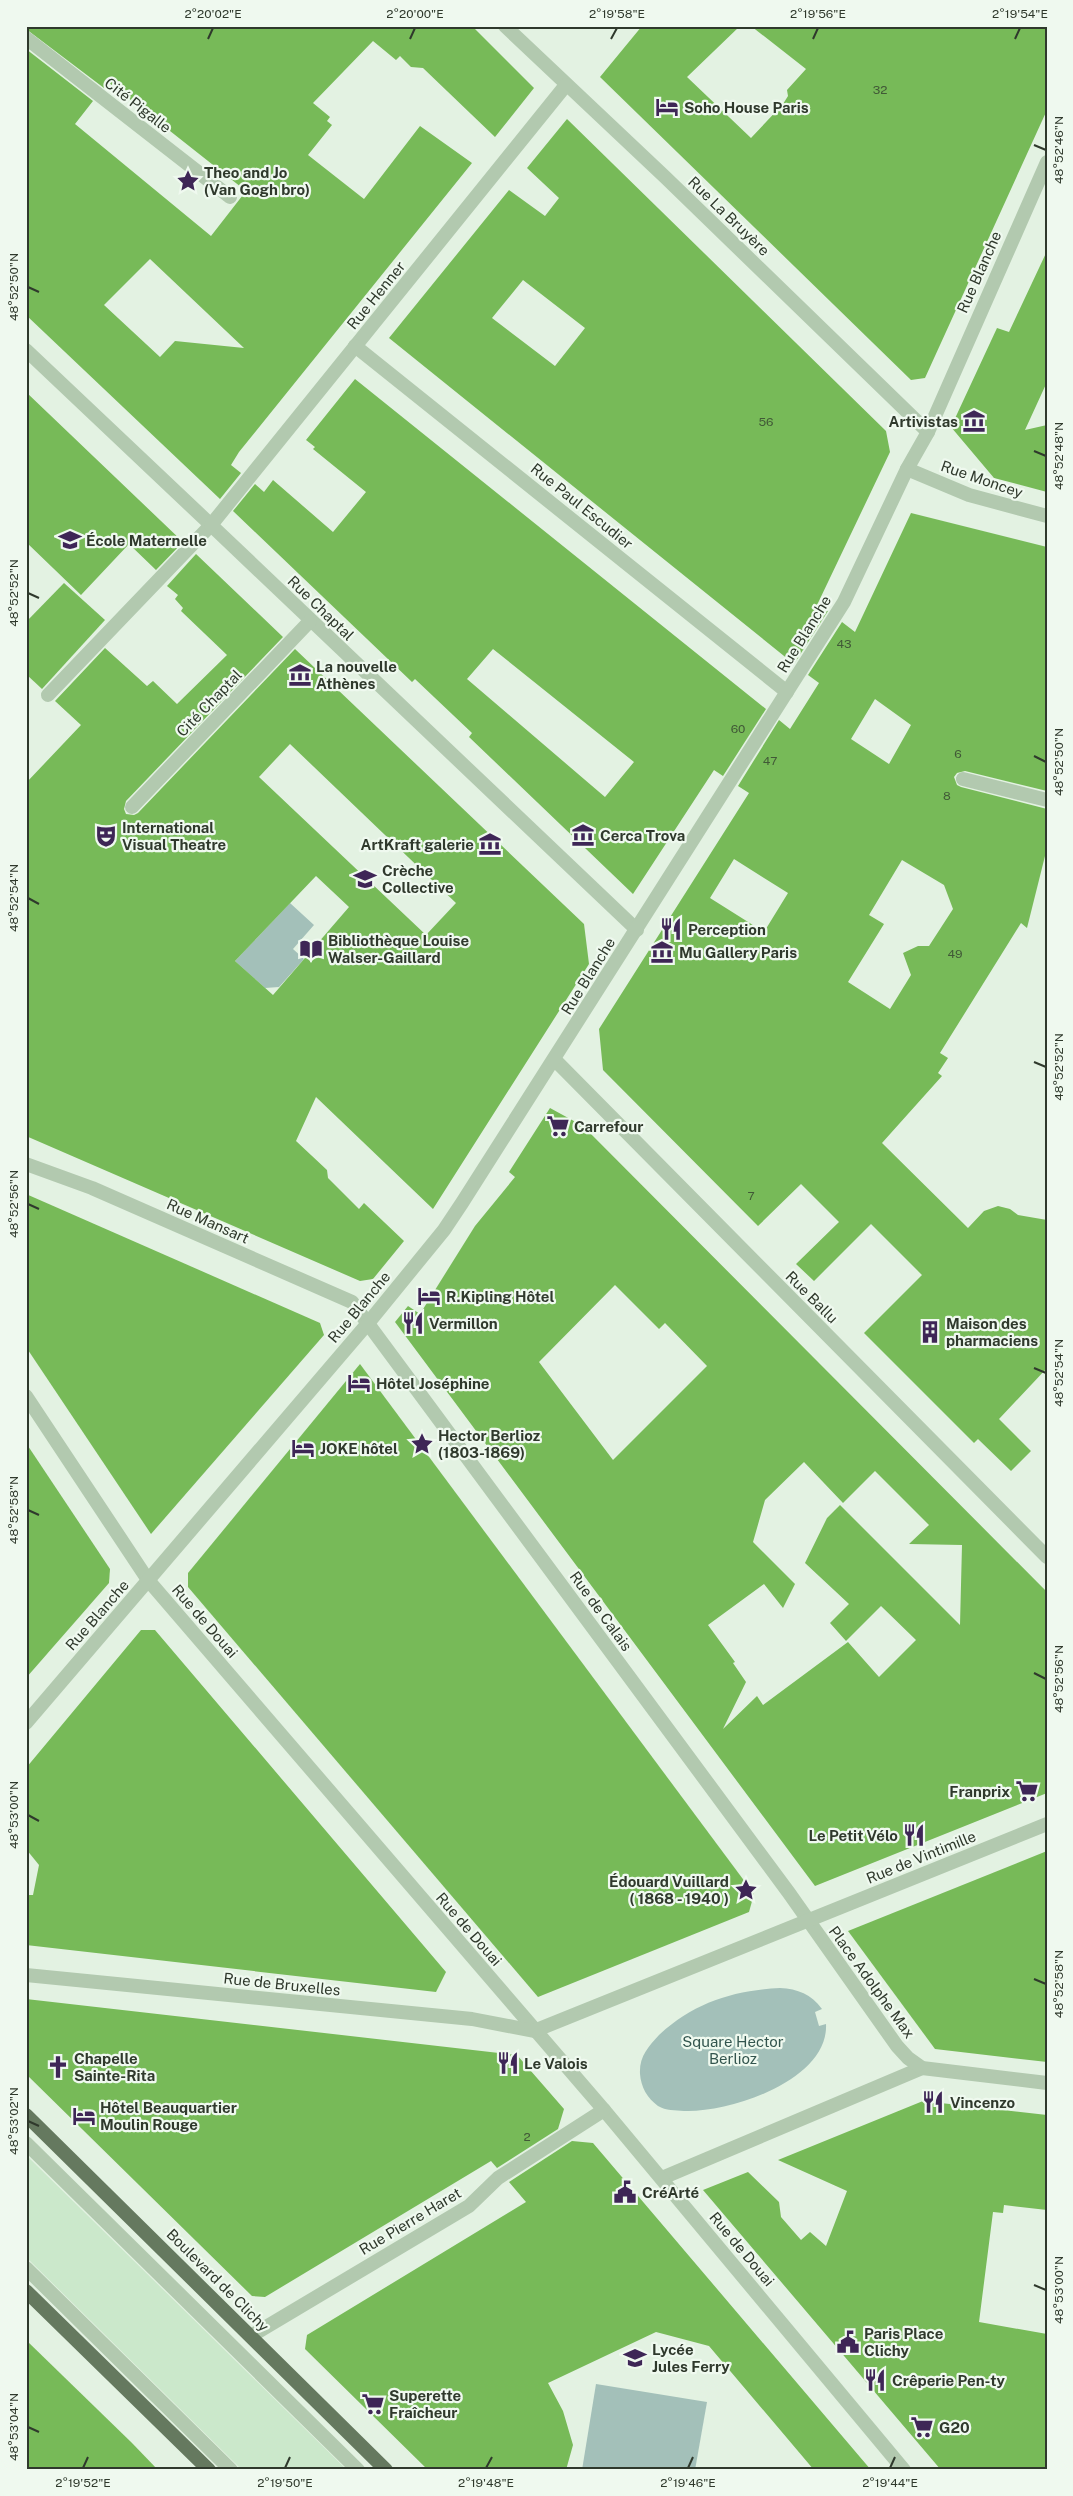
<svg xmlns="http://www.w3.org/2000/svg" width="1073" height="2496" font-family="'Public Sans',sans-serif">
<style>
.green{fill:#a3c0b9}
.plaza{fill:#cbe8cb}
.building{fill:#77ba58;fill-rule:evenodd}
.lines{fill:none;stroke-linecap:round;stroke-linejoin:round}
.service{stroke:#b2c9af;stroke-width:14}
.pedestrian{stroke:#b2c9af;stroke-width:14}
.minor{stroke:#b2c9af;stroke-width:14}
.tertiary{stroke:#b2c9af;stroke-width:14}
.primary{stroke:#65795f;stroke-width:14}
.ticks{fill:none;stroke:#2f392c;stroke-width:2}
.labels{text-anchor:middle;dominant-baseline:central;stroke-width:4.5;stroke-linejoin:round;paint-order:stroke}
.number-label{font-size:12px;fill:#415937}
.street-label{font-size:15px;fill:#2f392c;stroke:#eff9ef}
.poi-label{font-size:15px;font-weight:bold;fill:#2f392c;stroke:#eff9ef;text-anchor:start}
.park-label{font-size:15px;fill:#33554e;stroke:#eff9ef}
.neatline{fill:none;stroke:#2f392c;stroke-width:2}
.ticks-label{font-size:12px;text-anchor:middle;fill:#2f392c}
</style>
<rect width="100%" height="100%" fill="#e3f2e2"/>
<g class="green">
<path d="M290 903 314 925 293 949 304 959 279 987 265 988 235 961Z"/>
<path d="M780 1988C798 1989 811 1994 822 2009L815 2012 819 2026 826 2024C829 2080 730 2113 684 2111 675 2110 666 2111 658 2106 647 2098 641 2087 640 2074 639 2057 648 2047 659 2035 693 2003 734 1990 780 1988Z"/>
<path d="M596 2384 707 2402 695 2470H582Z"/>
</g>
<path class="plaza" d="M26 2155 347 2470H242L26 2257Z"/>
<g class="building">
<path d="M26 26H472L534 88 495 137 423 68 411 67 400 56 396 60 373 41 313 103 330 117 327 121 332 125 308 155 364 199 420 126 472 163 239 452 231 465 241 473 220 499 26 315V49L93 101 75 124 211 236 246 191 108 82 104 88 26 29ZM150 259 244 348 175 341 160 357 104 305Z"/>
<path d="M642 26H740L687 77 751 138 783 104 788 96 787 90 806 69 751 26H1047V110L925 378 911 380 600 77Z"/>
<path d="M567 119 886 431 890 452 818 603 828 611 794 664 389 338 509 190 545 216 559 198 527 168ZM523 280 585 328 555 366 492 318Z"/>
<path d="M1047 251V382L1025 430 1047 425V492L994 478 951 427 997 328 1009 332Z"/>
<path d="M355 379 766 709 723 776 714 770 633 894 469 737 472 733 415 679 412 682 233 511 255 484 264 492 273 480 333 532 366 492 313 449 315 447 306 440ZM493 649 634 762 605 797 467 679Z"/>
<path d="M26 392 183 542 156 570 129 544 81 595 26 542Z"/>
<path d="M911 513 1047 547V791L965 771 957 773 954 777 957 785 961 787 1047 809V848L1027 928 1021 923 940 1053 948 1058 938 1073 942 1076 882 1143 968 1228 984 1211 998 1206 1010 1209 1018 1215 1047 1220V1368L999 1419 1031 1451 1011 1471 978 1439 974 1443 864 1333 922 1275 871 1224 814 1281 796 1264 839 1222 801 1184 758 1226 603 1070 599 1029 749 793 738 786 779 720 790 729 819 683 808 675 842 622 855 632ZM875 699 911 725 889 764 851 739ZM734 859 788 893 764 932 710 898ZM902 860 944 885 953 909 929 946H918L903 953 911 975 890 1009 848 982 884 924 869 915Z"/>
<path d="M196 554 283 637 126 801 124 809 126 814 134 815 138 813 295 649 584 924 589 964 433 1209 316 1097 296 1141 327 1170 328 1178 359 1209 364 1203 404 1241 373 1279 360 1281 26 1136V783L81 725 55 701 105 648 147 686 153 681 177 704 227 655 181 611 183 608 175 599 178 595 167 586ZM290 744 456 903 426 935 259 777ZM316 876 349 907 273 995 235 961Z"/>
<path d="M64 583 105 620 42 689 26 674V622Z"/>
<path d="M550 1108 583 1126 1047 1592V1793L815 1886 395 1322 408 1306 420 1314 475 1226 515 1177 509 1172ZM615 1285 659 1329 665 1323 707 1366 613 1460 539 1362ZM804 1462 843 1503 875 1471 929 1525 909 1544 962 1545 960 1625 840 1505 827 1518 805 1563 849 1604 830 1623 846 1641 881 1606 916 1640 879 1677 848 1642 763 1705 757 1696 723 1729 746 1682 733 1663 735 1662 708 1625 764 1584 783 1608 795 1584 753 1542 765 1500Z"/>
<path d="M26 1194 320 1323 324 1335 151 1534 26 1347Z"/>
<path d="M360 1364 754 1894 749 1912 538 1997 188 1587V1573Z"/>
<path d="M26 1443 110 1569 109 1583 26 1678Z"/>
<path d="M141 1630H155L446 1972 436 1992 26 1945V1895H33L39 1865 26 1849V1768Z"/>
<path d="M1047 1851V2062L935 2049 848 1931Z"/>
<path d="M26 1999 517 2055 564 2109 558 2129 497 2168 491 2161 265 2297 252 2296 26 2074Z"/>
<path d="M923 2101 1047 2115V2210L1004 2205 1003 2213 993 2212 979 2322 1047 2334V2470H941L703 2190 748 2172 779 2202 781 2217 801 2240 810 2232 826 2246 847 2191 778 2160Z"/>
<path d="M572 2141 593 2143 871 2470H814L709 2346 656 2332 548 2383 563 2411 573 2445 566 2470H428L305 2349 307 2335 526 2202 509 2182Z"/>
<path d="M26 2340 132 2443 158 2470H26Z"/>
</g>
<g class="lines">
<g class="service">
<path d="M48 695 211 525"/>
<path d="M26 2143 358 2470"/>
<path d="M26 2268 231 2470"/>
</g>
<g class="pedestrian">
<path d="M26 350 211 525"/>
<path d="M662 2178 922 2068"/>
</g>
<g class="minor">
<path d="M505 26 665 177 928 432"/>
<path d="M26 38 230 197"/>
<path d="M566 85 211 525 637 930"/>
<path d="M355 346 787 692"/>
<path d="M907 469 969 495 1047 516"/>
<path d="M963 779 1047 800"/>
<path d="M132 807 310 621"/>
<path d="M555 1060 1047 1557"/>
<path d="M26 1164 92 1188 352 1302 789 1893 897 2046 908 2058 922 2068 1047 2083"/>
<path d="M26 1396 148 1580 604 2110 904 2470"/>
<path d="M26 1975 472 2019 534 2031 1047 1824"/>
<path d="M251 2336 469 2206 498 2178 604 2110"/>
</g>
<path class="tertiary" d="M26 1723 369 1322 444 1230 462 1203 844 602 907 469 928 432 1047 162"/>
<g class="primary">
<path d="M26 2115 386 2470"/>
<path d="M26 2291 209 2470"/>
</g>
</g>
<path class="ticks" d="M208 39 213 28M410 39 415 28M611 39 617 28M813 39 818 28M1015 39 1020 28M1034 145 1046 150M28 287 39 292M1034 451 1046 456M28 593 39 598M1034 756 1046 762M28 898 39 904M1034 1062 1046 1067M28 1204 39 1209M1034 1368 1046 1373M28 1510 39 1515M1034 1673 1046 1679M28 1815 39 1821M1034 1979 1046 1984M28 2121 39 2126M1034 2285 1046 2290M28 2427 39 2432M83 2468 88 2457M285 2468 290 2457M486 2468 492 2457M688 2468 693 2457M890 2468 895 2457"/>
<defs>
<symbol id="hotel-bare" viewBox="-9 -9 18 18"><path d="M-6-4.5h1.5V1H6V5H4.5V3h-9V5H-6ZM-4 0a1.8 1.8 0 1 1 3.6 0ZM.5 0V-2.5h3Q6-2.5 6 0Z" fill="#3e2656" stroke="#eff9ef" stroke-width="2.5" paint-order="stroke"/></symbol>
<symbol id="sight-bare" viewBox="-9 -9 18 18"><path d="M0-6L1.8-2.2L6-1.7L2.9 1.2L3.7 5.4L0 3.3L-3.7 5.4L-2.9 1.2L-6-1.7L-1.8-2.2Z" fill="#3e2656" stroke="#eff9ef" stroke-width="2.5" paint-order="stroke"/></symbol>
<symbol id="museum-bare" viewBox="-9 -9 18 18"><path d="M0-6L6-3V-2H-6V-3ZM-5-1h2V3h-2ZM-1-1h2V3h-2ZM3-1h2V3H3ZM-6 4H6V6H-6Z" fill="#3e2656" stroke="#eff9ef" stroke-width="2.5" paint-order="stroke"/></symbol>
<symbol id="school-bare" viewBox="-9 -9 18 18"><path d="M0-5L7-2L0 1L-7-2ZM-4 1L0 2.5L4 1V4Q0 6-4 4Z" fill="#3e2656" stroke="#eff9ef" stroke-width="2.5" paint-order="stroke"/></symbol>
<symbol id="theatre-bare" viewBox="-9 -9 18 18"><path d="M-5-5.5Q0-4 5-5.5V0Q5 5 0 6Q-5 5-5 0ZM-3.3-2.5H-1v1.5H-3.3ZM1-2.5H3.3v1.5H1ZM-2.8 1Q0 5.5 2.8 1Z" fill="#3e2656" stroke="#eff9ef" stroke-width="2.5" paint-order="stroke"/></symbol>
<symbol id="restaurant-bare" viewBox="-9 -9 18 18"><path d="M-5-6h1v4h1v-4h1v4h1v-4h1v5L-1.5 .5V6h-2V.5L-5-1ZM5-6V6H3V1.5H1.5Q1.5-4 5-6Z" fill="#3e2656" stroke="#eff9ef" stroke-width="2.5" paint-order="stroke"/></symbol>
<symbol id="library-bare" viewBox="-9 -9 18 18"><path d="M-6-4Q-3-5.5-.7-3.5V5Q-3 3-6 4ZM6-4Q3-5.5 .7-3.5V5Q3 3 6 4Z" fill="#3e2656" stroke="#eff9ef" stroke-width="2.5" paint-order="stroke"/></symbol>
<symbol id="supermarket-bare" viewBox="-9 -9 18 18"><path d="M-6-5.5h2.5l.6 2H6L4.5 2H-2.5L-4.4-4H-6ZM-1.5 3.2a1.3 1.3 0 1 0 .1 0ZM3 3.2a1.3 1.3 0 1 0 .1 0Z" fill="#3e2656" stroke="#eff9ef" stroke-width="2.5" paint-order="stroke"/></symbol>
<symbol id="building-bare" viewBox="-9 -9 18 18"><path d="M-4-6H4V6H1V3H-1V6H-4ZM-2.5-4.3h1.7v1.8h-1.7ZM.8-4.3h1.7v1.8H.8ZM-2.5-1h1.7V.8h-1.7ZM.8-1h1.7V.8H.8Z" fill="#3e2656" stroke="#eff9ef" stroke-width="2.5" paint-order="stroke"/></symbol>
<symbol id="church-bare" viewBox="-9 -9 18 18"><path d="M-1.2-6h2.4v3.5h3.3v2.4h-3.3V6h-2.4V-.1h-3.3v-2.4h3.3Z" fill="#3e2656" stroke="#eff9ef" stroke-width="2.5" paint-order="stroke"/></symbol>
<symbol id="civic-bare" viewBox="-9 -9 18 18"><path d="M-.6-6.5H3V-4.5H.6V-3L4-1V1h2V6H-6V1h2V-1L-.6-3ZM-1.2 2.5V6h2.4V2.5Z" fill="#3e2656" stroke="#eff9ef" stroke-width="2.5" paint-order="stroke"/></symbol>
</defs>
<g fill-rule="evenodd">
<use href="#hotel-bare" x="651" y="91" width="32" height="32"/>
<use href="#sight-bare" x="172" y="165" width="32" height="32"/>
<use href="#museum-bare" x="958" y="405" width="32" height="32"/>
<use href="#school-bare" x="54" y="524" width="32" height="32"/>
<use href="#museum-bare" x="284" y="659" width="32" height="32"/>
<use href="#museum-bare" x="567" y="819" width="32" height="32"/>
<use href="#theatre-bare" x="90" y="820" width="32" height="32"/>
<use href="#museum-bare" x="474" y="828" width="32" height="32"/>
<use href="#school-bare" x="349" y="863" width="32" height="32"/>
<use href="#restaurant-bare" x="655" y="913" width="32" height="32"/>
<use href="#library-bare" x="295" y="933" width="32" height="32"/>
<use href="#museum-bare" x="646" y="936" width="32" height="32"/>
<use href="#supermarket-bare" x="542" y="1110" width="32" height="32"/>
<use href="#hotel-bare" x="413" y="1280" width="32" height="32"/>
<use href="#restaurant-bare" x="397" y="1307" width="32" height="32"/>
<use href="#building-bare" x="914" y="1316" width="32" height="32"/>
<use href="#hotel-bare" x="343" y="1367" width="32" height="32"/>
<use href="#sight-bare" x="406" y="1428" width="32" height="32"/>
<use href="#hotel-bare" x="287" y="1432" width="32" height="32"/>
<use href="#supermarket-bare" x="1011" y="1775" width="32" height="32"/>
<use href="#restaurant-bare" x="898" y="1819" width="32" height="32"/>
<use href="#sight-bare" x="730" y="1874" width="32" height="32"/>
<use href="#restaurant-bare" x="492" y="2047" width="32" height="32"/>
<use href="#church-bare" x="42" y="2051" width="32" height="32"/>
<use href="#restaurant-bare" x="917" y="2086" width="32" height="32"/>
<use href="#hotel-bare" x="68" y="2100" width="32" height="32"/>
<use href="#civic-bare" x="609" y="2176" width="32" height="32"/>
<use href="#civic-bare" x="832" y="2326" width="32" height="32"/>
<use href="#school-bare" x="619" y="2342" width="32" height="32"/>
<use href="#restaurant-bare" x="859" y="2364" width="32" height="32"/>
<use href="#supermarket-bare" x="357" y="2388" width="32" height="32"/>
<use href="#supermarket-bare" x="906" y="2411" width="32" height="32"/>
</g>
<g class="labels">
<g class="number-label">
<text x="880" y="90">32</text>
<text x="766" y="422">56</text>
<text x="844" y="644">43</text>
<text x="738" y="729">60</text>
<text x="958" y="754">6</text>
<text x="770" y="761">47</text>
<text x="947" y="796">8</text>
<text x="955" y="954">49</text>
<text x="751" y="1196">7</text>
<text x="527" y="2137">2</text>
</g>
<g class="street-label">
<text transform="translate(138 105) rotate(38)">Cité Pigalle</text>
<text transform="translate(729 216) rotate(44)">Rue La Bruyère</text>
<text transform="translate(979 272) rotate(-66)">Rue Blanche</text>
<text transform="translate(376 295) rotate(-51)">Rue Henner</text>
<text transform="translate(982 479) rotate(19)">Rue Moncey</text>
<text transform="translate(582 506) rotate(39)">Rue Paul Escudier</text>
<text transform="translate(321 608) rotate(44)">Rue Chaptal</text>
<text transform="translate(804 634) rotate(-58)">Rue Blanche</text>
<text transform="translate(209 703) rotate(-46)">Cité Chaptal</text>
<text transform="translate(588 976) rotate(-58)">Rue Blanche</text>
<text transform="translate(208 1221) rotate(24)">Rue Mansart</text>
<text transform="translate(812 1297) rotate(45)">Rue Ballu</text>
<text transform="translate(359 1307) rotate(-50)">Rue Blanche</text>
<text transform="translate(601 1611) rotate(54)">Rue de Calais</text>
<text transform="translate(97 1615) rotate(-49)">Rue Blanche</text>
<text transform="translate(205 1621) rotate(49)">Rue de Douai</text>
<text transform="translate(921 1857) rotate(-22)">Rue de Vintimille</text>
<text transform="translate(469 1929) rotate(49)">Rue de Douai</text>
<text transform="translate(872 1982) rotate(54)">Place Adolphe Max</text>
<text transform="translate(282 1984) rotate(6)">Rue de Bruxelles</text>
<text transform="translate(410 2221) rotate(-31)">Rue Pierre Haret</text>
<text transform="translate(742 2249) rotate(50)">Rue de Douai</text>
<text transform="translate(218 2280) rotate(45)">Boulevard de Clichy</text>
</g>
<g class="poi-label">
<text x="684" y="107">Soho House Paris</text>
<text x="204" y="172">Theo and Jo<tspan x="204" dy="17">(Van Gogh bro)</tspan></text>
<text x="958" y="421" text-anchor="end">Artivistas</text>
<text x="86" y="540">École Maternelle</text>
<text x="316" y="666">La nouvelle<tspan x="316" dy="17">Athènes</tspan></text>
<text x="122" y="827">International<tspan x="122" dy="17">Visual Theatre</tspan></text>
<text x="600" y="835">Cerca Trova</text>
<text x="474" y="844" text-anchor="end">ArtKraft galerie</text>
<text x="382" y="870">Crèche<tspan x="382" dy="17">Collective</tspan></text>
<text x="688" y="929">Perception</text>
<text x="328" y="940">Bibliothèque Louise<tspan x="328" dy="17">Walser-Gaillard</tspan></text>
<text x="679" y="952">Mu Gallery Paris</text>
<text x="574" y="1126">Carrefour</text>
<text x="446" y="1296">R.Kipling Hôtel</text>
<text x="429" y="1323">Vermillon</text>
<text x="946" y="1323">Maison des<tspan x="946" dy="17">pharmaciens</tspan></text>
<text x="376" y="1383">Hôtel Joséphine</text>
<text x="438" y="1435">Hector Berlioz<tspan x="438" dy="17">(1803-1869)</tspan></text>
<text x="320" y="1448">JOKE hôtel</text>
<text x="1010" y="1791" text-anchor="end">Franprix</text>
<text x="898" y="1835" text-anchor="end">Le Petit Vélo</text>
<text x="729" y="1881" text-anchor="end">Édouard Vuillard<tspan x="729" dy="17">( 1868 - 1940 )</tspan></text>
<text x="74" y="2058">Chapelle<tspan x="74" dy="17">Sainte-Rita</tspan></text>
<text x="524" y="2063">Le Valois</text>
<text x="950" y="2102">Vincenzo</text>
<text x="100" y="2107">Hôtel Beauquartier<tspan x="100" dy="17">Moulin Rouge</tspan></text>
<text x="642" y="2192">CréArté</text>
<text x="864" y="2333">Paris Place<tspan x="864" dy="17">Clichy</tspan></text>
<text x="652" y="2349">Lycée<tspan x="652" dy="17">Jules Ferry</tspan></text>
<text x="892" y="2380">Crêperie Pen-ty</text>
<text x="389" y="2395">Superette<tspan x="389" dy="17">Fraîcheur</tspan></text>
<text x="939" y="2427">G20</text>
</g>
<g class="park-label">
<text x="733" y="2041">Square Hector<tspan x="733" dy="17">Berlioz</tspan></text>
</g>
</g>
<rect width="1073" height="2496" fill="none" stroke="#eff9ef" stroke-width="55"/>
<rect x="28" y="28" width="1018" height="2440" class="neatline"/>
<g class="ticks-label">
<text x="213" y="18">2°20'02"E</text>
<text x="415" y="18">2°20'00"E</text>
<text x="617" y="18">2°19'58"E</text>
<text x="818" y="18">2°19'56"E</text>
<text x="1020" y="18">2°19'54"E</text>
<text transform="translate(1059 150) rotate(-90)" y="4">48°52'46"N</text>
<text transform="translate(14 287) rotate(-90)" y="4">48°52'50"N</text>
<text transform="translate(1059 456) rotate(-90)" y="4">48°52'48"N</text>
<text transform="translate(14 593) rotate(-90)" y="4">48°52'52"N</text>
<text transform="translate(1059 762) rotate(-90)" y="4">48°52'50"N</text>
<text transform="translate(14 898) rotate(-90)" y="4">48°52'54"N</text>
<text transform="translate(1059 1067) rotate(-90)" y="4">48°52'52"N</text>
<text transform="translate(14 1204) rotate(-90)" y="4">48°52'56"N</text>
<text transform="translate(1059 1373) rotate(-90)" y="4">48°52'54"N</text>
<text transform="translate(14 1510) rotate(-90)" y="4">48°52'58"N</text>
<text transform="translate(1059 1679) rotate(-90)" y="4">48°52'56"N</text>
<text transform="translate(14 1815) rotate(-90)" y="4">48°53'00"N</text>
<text transform="translate(1059 1984) rotate(-90)" y="4">48°52'58"N</text>
<text transform="translate(14 2121) rotate(-90)" y="4">48°53'02"N</text>
<text transform="translate(1059 2290) rotate(-90)" y="4">48°53'00"N</text>
<text transform="translate(14 2427) rotate(-90)" y="4">48°53'04"N</text>
<text x="83" y="2487">2°19'52"E</text>
<text x="285" y="2487">2°19'50"E</text>
<text x="486" y="2487">2°19'48"E</text>
<text x="688" y="2487">2°19'46"E</text>
<text x="890" y="2487">2°19'44"E</text>
</g>
</svg>
